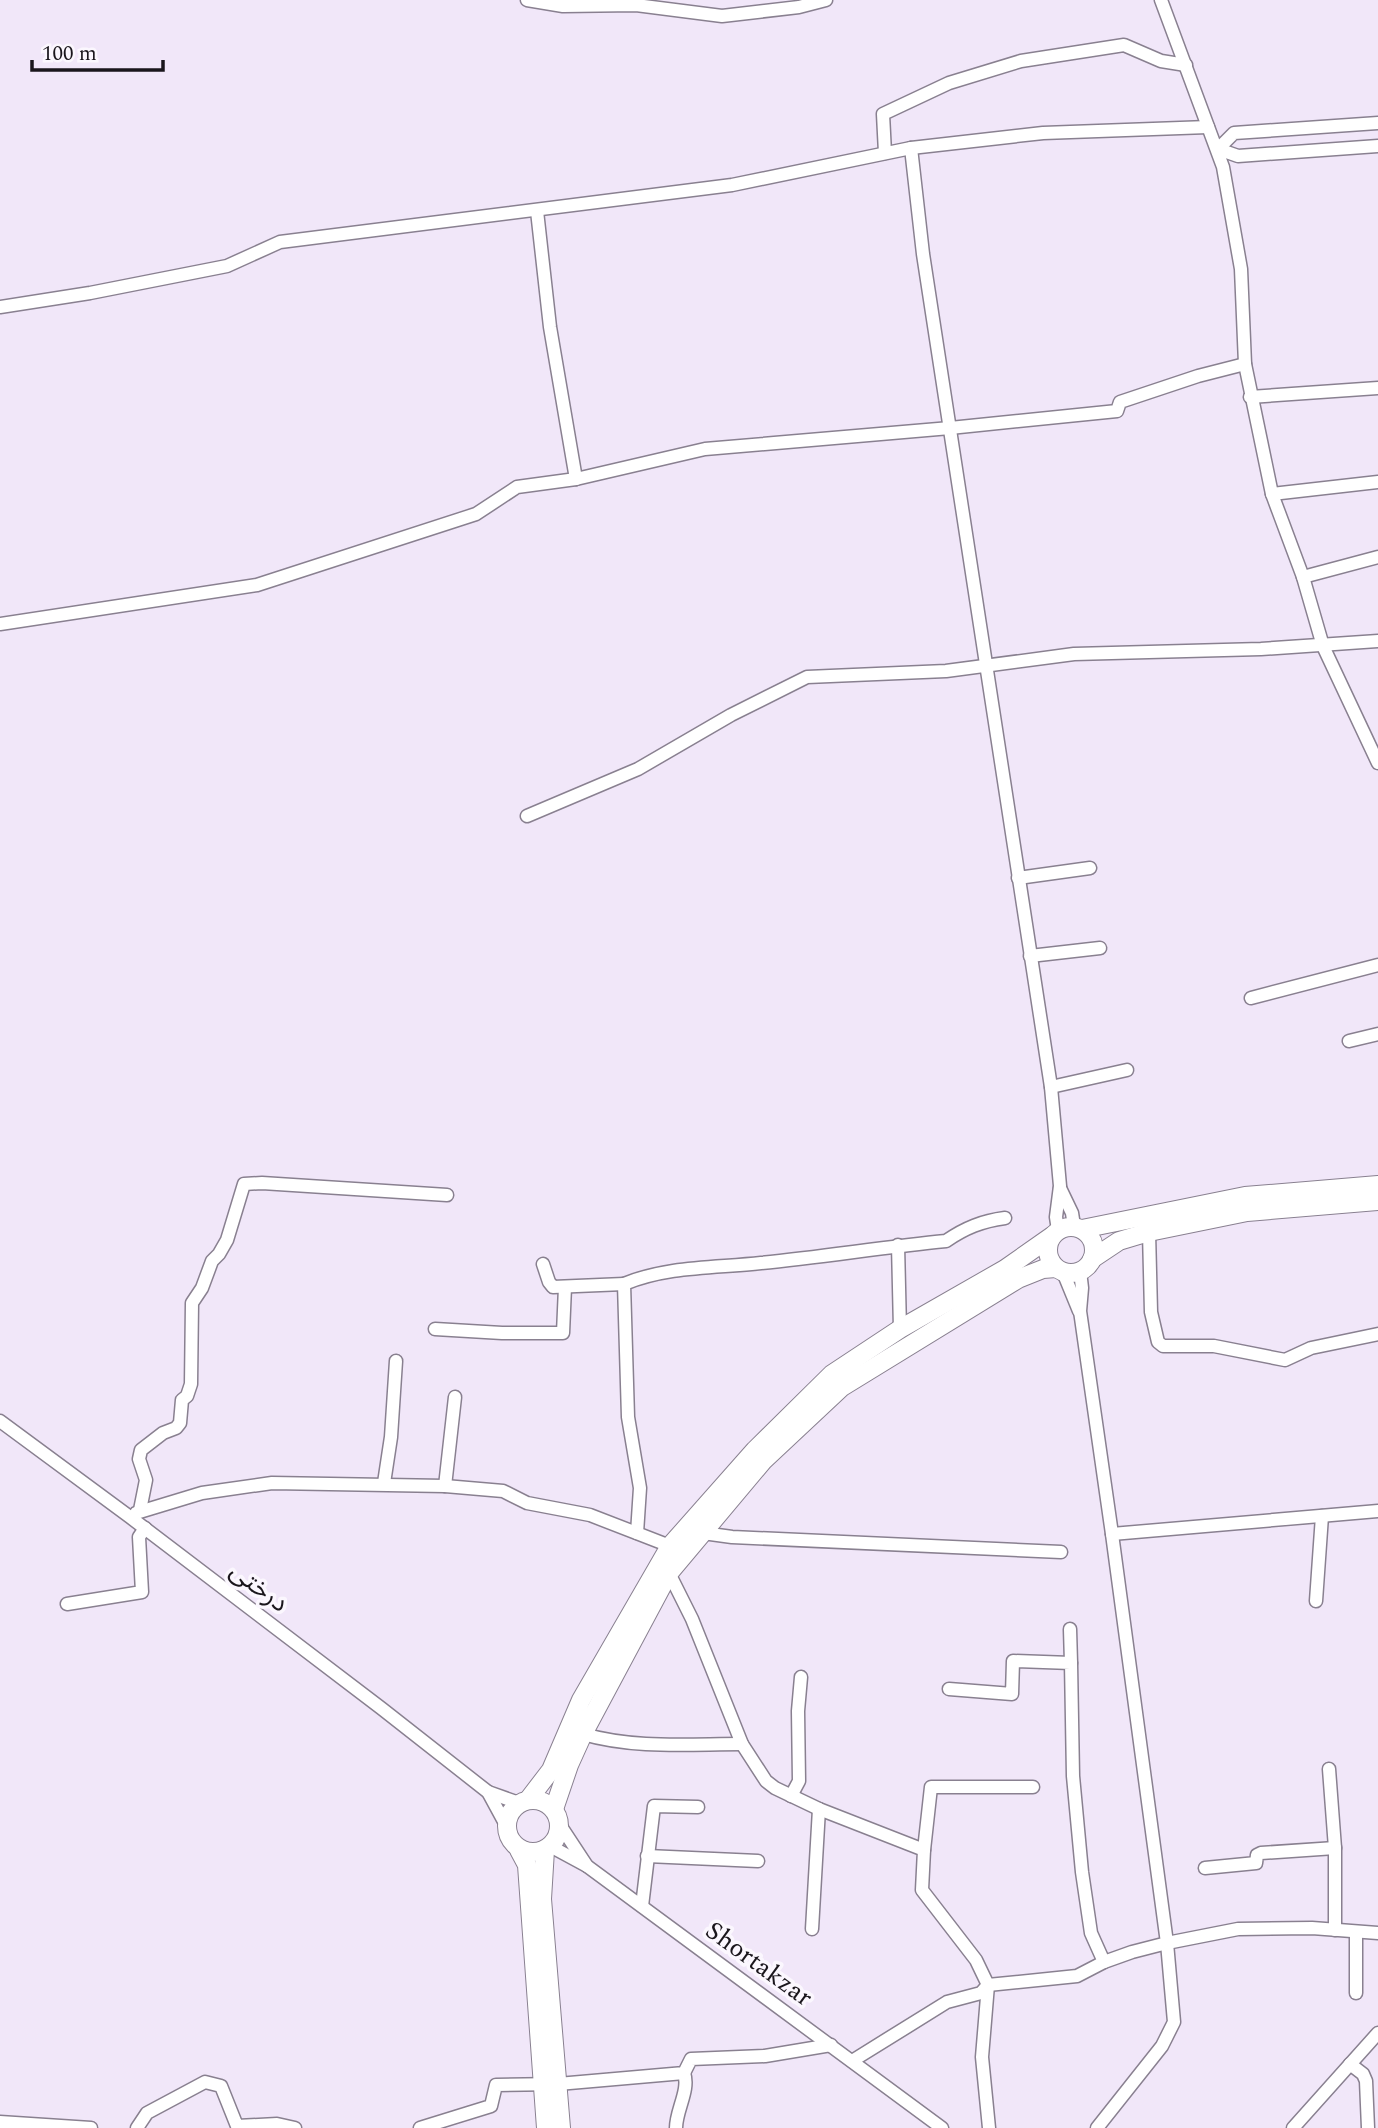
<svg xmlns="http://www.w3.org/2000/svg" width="1378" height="2128" font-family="Spectral,'Noto Sans Arabic',serif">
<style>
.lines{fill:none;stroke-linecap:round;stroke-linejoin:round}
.minor-casing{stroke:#898090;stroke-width:15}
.highway-casing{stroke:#898090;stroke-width:20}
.minor{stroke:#fff;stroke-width:12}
.highway{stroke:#fff;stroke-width:18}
.labels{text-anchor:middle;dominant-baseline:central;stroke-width:7;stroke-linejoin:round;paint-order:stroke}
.street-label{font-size:26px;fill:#1a161c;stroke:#fbf7fe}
</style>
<rect width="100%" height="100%" fill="#f1e7f9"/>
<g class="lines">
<defs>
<g id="minor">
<path d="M527 0 563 6 636 5 722 16 799 7 826 0"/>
<path d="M1161 0 1223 167 1241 269 1245 364 1272 494 1303 577 1323 646 1378 763"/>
<path d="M911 148 923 254 1051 1087 1060 1186 1056 1217 1058 1230"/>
<path d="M1218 149 1234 133 1378 123"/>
<path d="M1218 149 1238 156 1378 146"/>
<path d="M885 153 883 114 949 83 1021 61 1124 45 1161 61 1186 65"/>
<path d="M537 211 550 327 576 479"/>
<path d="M0 307 90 293 227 266 280 242 732 185 911 148 1043 133 1208 127"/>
<path d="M1250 397 1378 388"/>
<path d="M1272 494 1378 482"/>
<path d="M1303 577 1378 557"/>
<path d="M0 624 257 585 476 514 517 487 576 479 705 449 950 428 1117 411 1120 402 1198 376 1245 364"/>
<path d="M527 816 638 769 731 715 807 677 946 671 1074 654 1261 649 1378 641"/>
<path d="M1018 878 1090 868"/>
<path d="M1030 956 1100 948"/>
<path d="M1251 998 1378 965"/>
<path d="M1349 1041 1378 1034"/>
<path d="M1051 1087 1127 1070"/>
<path d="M1060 1188 1072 1213 1074 1226"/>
<path d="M1149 1232 1151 1312 1158 1342 1163 1346H1214L1285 1360 1311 1348 1378 1334"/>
<path d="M898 1245 900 1329"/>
<path d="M543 1264 549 1282 553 1287 624 1284"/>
<path d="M1063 1272 1079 1311"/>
<path d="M435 1329 502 1333H563L565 1287"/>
<path d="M0 1421 130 1517 381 1708 488 1792 507 1827"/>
<path d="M384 1483 391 1437 396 1361"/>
<path d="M445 1486 455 1397"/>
<path d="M140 1510 146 1480 139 1459 141 1450 163 1433 176 1428 180 1423 182 1400 187 1396 191 1384 192 1303 202 1288 212 1261 219 1254 227 1240 244 1184 262 1183 447 1195"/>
<path d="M136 1513 202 1493 272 1483 445 1486 503 1491 527 1503 590 1515 670 1546"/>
<path d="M637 1533 640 1488 628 1417 624 1284C667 1266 715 1268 761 1263 823 1257 884 1247 946 1241 965 1228 982 1221 1005 1218"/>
<path d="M703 1533 732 1537 1061 1552"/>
<path d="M1112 1534 1378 1511"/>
<path d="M669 1573 692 1619 742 1744 766 1781 775 1788 819 1809 924 1850 922 1890 976 1960 988 1985 982 2057 989 2128"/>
<path d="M1316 1601 1322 1516"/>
<path d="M67 1604 142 1592 139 1537 145 1528"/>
<path d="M1070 1629 1071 1663"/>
<path d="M949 1689 1012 1694 1013 1661 1071 1663 1073 1776 1082 1872 1091 1933 1104 1962"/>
<path d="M583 1734C635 1749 688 1744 742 1744"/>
<path d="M1329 1769 1335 1848V1930"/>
<path d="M488 1792 519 1803"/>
<path d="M791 1796 799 1781 798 1711 801 1677"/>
<path d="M560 1825 587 1866 942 2128"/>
<path d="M550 1846 587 1866"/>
<path d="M924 1850 931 1787H1033"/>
<path d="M647 1856 758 1861"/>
<path d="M1205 1868 1256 1863 1257 1855 1261 1853 1335 1848"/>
<path d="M642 1906 654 1806 698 1807"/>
<path d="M812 1929 819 1809"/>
<path d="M1356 1993V1932"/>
<path d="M852 2061 947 2002 981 1993 988 1985 1077 1976 1104 1962 1132 1952 1167 1943 1112 1534 1080 1311 1082 1288 1080 1271"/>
<path d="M1350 2064 1363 2074 1366 2081 1368 2128"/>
<path d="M0 2122 91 2128"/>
<path d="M137 2128 147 2113 205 2082 221 2086 237 2126 277 2124 295 2128"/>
<path d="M420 2128 491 2106 496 2085 558 2084 684 2073 691 2059 765 2056 831 2045"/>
<path d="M676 2128C676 2110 690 2090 684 2073"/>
<path d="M1097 2128 1162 2046 1174 2022 1167 1943 1238 1929 1312 1928 1378 1933"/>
<path d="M1293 2128 1378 2033"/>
</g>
<g id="highway">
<circle cx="1071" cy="1250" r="23"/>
<path d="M1082 1229 1245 1196 1378 1185"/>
<path d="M1092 1259 1119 1241 1149 1232 1247 1212 1378 1201"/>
<circle cx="533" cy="1826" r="26"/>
<path d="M528 1800 551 1770 581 1700 670 1546 755 1450 832 1374 900 1329 1005 1269 1052 1236"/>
<path d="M554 1809 569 1765 583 1734 669 1573 763 1461 842 1387 1018 1279 1043 1269 1056 1268"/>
<path d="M519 1850 527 1865 546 2128"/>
<path d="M545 1850 542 1899 561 2128"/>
</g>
</defs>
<use href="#minor" class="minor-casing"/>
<use href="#highway" class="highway-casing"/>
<use href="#minor" class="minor"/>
<use href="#highway" class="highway"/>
</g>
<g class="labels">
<g class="street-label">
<text transform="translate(259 1587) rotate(37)">درختی</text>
<text transform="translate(759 1964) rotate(36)">Shortakzar</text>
</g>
</g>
<path d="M32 60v10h131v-10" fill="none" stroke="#1a161c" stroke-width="3.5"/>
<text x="42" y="60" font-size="21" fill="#1a161c" stroke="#fbf7fe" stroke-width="5" paint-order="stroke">100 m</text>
</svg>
